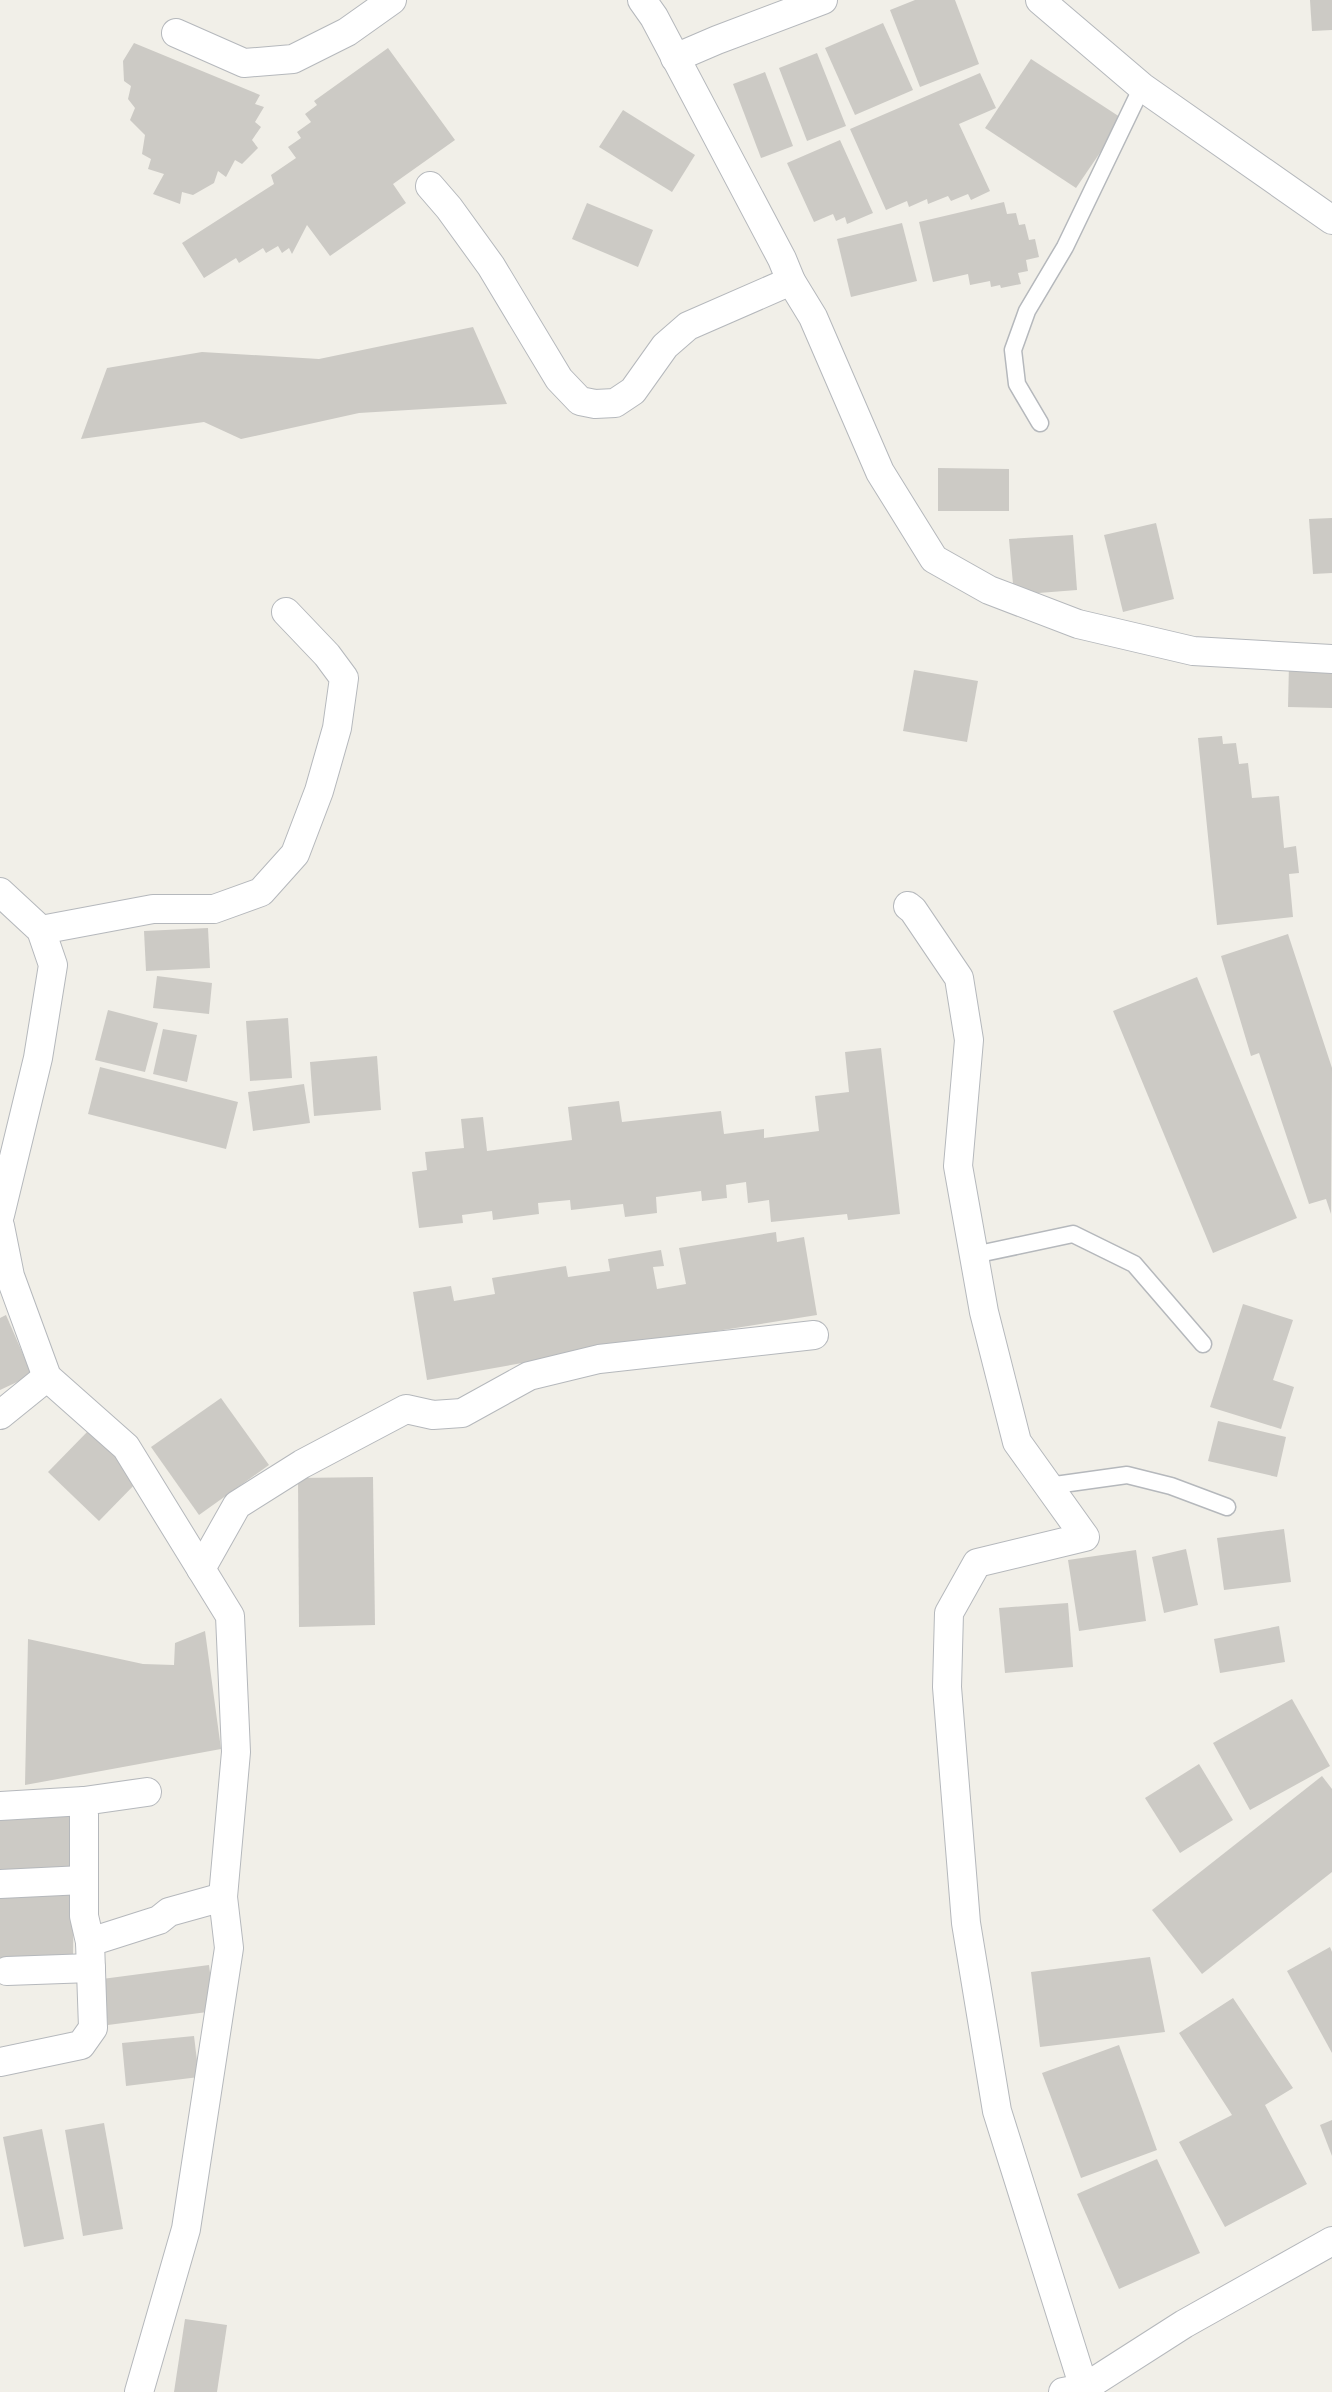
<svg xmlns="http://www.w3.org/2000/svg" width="1332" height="2392" font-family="Jost,sans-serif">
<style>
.building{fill:#cccac5}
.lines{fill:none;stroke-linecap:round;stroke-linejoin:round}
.lane-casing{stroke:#b5b8bc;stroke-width:19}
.street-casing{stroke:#b5b8bc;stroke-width:30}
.lane{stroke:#fff;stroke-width:16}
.street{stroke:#fff;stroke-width:28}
</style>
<rect width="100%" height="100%" fill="#f1efe8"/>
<g class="building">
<path d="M915 0H955L979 64 920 87 890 10Z"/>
<path d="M1310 0H1332V30L1312 31Z"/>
<path d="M883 23 913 90 855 115 825 48Z"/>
<path d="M134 43 260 95 255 104 264 107 255 122 261 127 252 140 258 148 242 164 235 160 226 177 218 171 214 183 193 195 182 192 180 204 153 194 164 174 148 169 151 159 142 154 145 135 130 120 135 108 128 99 131 86 124 81 123 61Z"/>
<path d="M388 48 455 140 393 184 406 203 330 256 307 225 292 254 289 248 282 253 278 246 266 253 263 248 239 263 236 258 204 278 182 243 274 184 271 175 296 158 288 147 301 138 297 132 311 122 305 114 317 105 314 101Z"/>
<path d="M817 53 846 126 807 141 779 68Z"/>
<path d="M1031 59 1123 119 1076 188 985 128Z"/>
<path d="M765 72 793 146 761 158 733 84Z"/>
<path d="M980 73 996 108 959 124 990 191 971 200 968 194 951 201 948 196 928 204 927 199 909 207 907 201 886 210 850 129Z"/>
<path d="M623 110 695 155 672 192 599 147Z"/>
<path d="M840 140 873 213 847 224 845 217 836 221 833 214 814 222 787 163Z"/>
<path d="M1004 202 1007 214 1016 213 1019 225 1025 224 1029 240 1035 239 1039 257 1026 260 1028 271 1018 273 1021 284 1001 288 1000 285 991 287 990 281 970 285 968 274 933 282 919 222Z"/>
<path d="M587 203 653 230 638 267 572 239Z"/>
<path d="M902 223 917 281 851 297 837 239Z"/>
<path d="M473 327 507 404 359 413 241 439 204 422 81 439 107 368 202 352 319 359Z"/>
<path d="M938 468 1009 469V511H938Z"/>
<path d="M1332 518V573L1313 574 1309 519Z"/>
<path d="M1156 523 1174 599 1123 612 1104 535Z"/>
<path d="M1073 535 1077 590 1014 595 1009 539Z"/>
<path d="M1289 664 1332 665V708L1288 707Z"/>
<path d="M914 670 978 681 967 742 903 731Z"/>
<path d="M1222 736 1223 744 1236 743 1239 764 1248 763 1252 798 1279 796 1284 848 1296 846 1299 873 1289 874 1293 917 1217 925 1198 738Z"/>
<path d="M208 928 210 968 146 971 144 931Z"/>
<path d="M1288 934 1332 1068 1331 1214 1326 1199 1309 1204 1259 1053 1251 1056 1221 956Z"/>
<path d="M157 976 212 983 209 1014 153 1008Z"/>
<path d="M1197 977 1297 1218 1213 1253 1113 1011Z"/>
<path d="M108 1010 158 1023 145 1072 95 1060Z"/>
<path d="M288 1018 292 1078 250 1081 246 1021Z"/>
<path d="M163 1029 197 1035 187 1082 153 1074Z"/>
<path d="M881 1048 900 1214 848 1220 847 1214 771 1222 769 1200 748 1203 746 1182 726 1185 727 1198 702 1201 701 1191 656 1197 657 1213 625 1217 623 1204 571 1210 570 1200 538 1203 539 1214 493 1220 492 1211 462 1215 463 1223 419 1228 412 1172 427 1170 425 1152 464 1148 461 1119 483 1117 487 1151 572 1140 568 1107 619 1101 622 1122 721 1111 724 1134 764 1129V1138L819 1131 815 1096 849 1092 845 1052Z"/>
<path d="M377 1056 381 1110 314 1116 310 1062Z"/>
<path d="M100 1067 238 1102 226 1149 88 1114Z"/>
<path d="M304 1084 310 1123 253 1131 248 1092Z"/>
<path d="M776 1232 777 1242 804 1237 817 1315 596 1350 427 1380 413 1292 451 1286 454 1301 495 1294 492 1278 566 1266 568 1277 610 1271 608 1259 661 1250 664 1266 653 1267 657 1289 686 1284 679 1248Z"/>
<path d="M1243 1304 1293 1320 1273 1380 1294 1387 1281 1429 1210 1407Z"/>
<path d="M6 1315 32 1375 0 1390V1318Z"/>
<path d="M221 1398 269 1465 199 1515 151 1447Z"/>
<path d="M1218 1421 1286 1437 1277 1477 1208 1461Z"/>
<path d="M90 1429 141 1478 99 1521 48 1472Z"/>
<path d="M373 1477 375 1625 299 1627 298 1478Z"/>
<path d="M1284 1529 1291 1582 1224 1590 1217 1538Z"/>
<path d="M1186 1549 1198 1605 1164 1613 1152 1557Z"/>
<path d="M1136 1550 1146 1621 1079 1631 1068 1560Z"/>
<path d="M1068 1603 1073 1667 1005 1673 999 1608Z"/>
<path d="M1279 1626 1285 1662 1220 1673 1214 1639Z"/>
<path d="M205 1631 221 1749 25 1785 28 1639 143 1664 174 1665 175 1643Z"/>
<path d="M1292 1699 1330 1766 1250 1810 1213 1743Z"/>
<path d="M1199 1764 1233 1820 1180 1853 1145 1798Z"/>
<path d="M1322 1776 1332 1789V1872L1202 1974 1152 1910Z"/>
<path d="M75 1810 78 1871 0 1877V1812Z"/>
<path d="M74 1889 73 1958 0 1962V1892Z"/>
<path d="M1330 1947 1332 1952V2053L1287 1971Z"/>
<path d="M1150 1957 1165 2032 1040 2047 1031 1972Z"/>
<path d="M209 1965 215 2011 108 2025 102 1979Z"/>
<path d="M1233 1998 1293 2088 1265 2105 1307 2184 1225 2227 1179 2142 1232 2115 1179 2033Z"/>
<path d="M194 2036 199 2077 126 2086 122 2043Z"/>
<path d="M1119 2045 1157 2150 1081 2178 1042 2073Z"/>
<path d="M1332 2120V2156L1320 2125Z"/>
<path d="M104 2123 123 2229 83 2236 65 2130Z"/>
<path d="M42 2129 64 2239 24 2247 3 2137Z"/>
<path d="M1157 2159 1200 2253 1119 2289 1077 2194Z"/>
<path d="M185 2319 227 2325 217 2392H174Z"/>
</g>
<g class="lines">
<defs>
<g id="lane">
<path d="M1040 423 1017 384 1013 350 1027 311 1065 247 1142 87"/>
<path d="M974 1255 1073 1234 1134 1264 1203 1344"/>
<path d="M1048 1486 1127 1475 1171 1486 1227 1507"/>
</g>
<g id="street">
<path d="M642 0 654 17 782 259 791 281 813 317 880 472 934 559 989 590 1078 624 1193 651 1332 659"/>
<path d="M1040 0 1142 87 1332 220"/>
<path d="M176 33 244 63 293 59 347 32 392 0"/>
<path d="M675 58 717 40 823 0"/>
<path d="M430 186 449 208 491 266 559 379 580 401 595 404 615 403 633 391 665 346 688 326 791 281"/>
<path d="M0 892 41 930 53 965 38 1058 0 1215"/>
<path d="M908 906 913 910 959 978 969 1040 958 1166 984 1312 1017 1442 1085 1537 977 1563 949 1613 947 1687 966 1923 997 2111 1084 2388"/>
<path d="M41 930 153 909H214L261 892 295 854 319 791 337 728 344 678 327 655 286 612"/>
<path d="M0 1226 10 1276 47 1377 126 1447 230 1616 236 1752 223 1897 229 1948 186 2229 139 2392"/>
<path d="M0 1415 47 1377"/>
<path d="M201 1569 237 1505 302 1464 406 1409 433 1415 462 1413 529 1376 599 1359 814 1335"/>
<path d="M0 1806 84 1801"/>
<path d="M0 1884 83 1880"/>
<path d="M90 1942 84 1916V1801L147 1792"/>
<path d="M7 1971 91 1968"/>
<path d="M0 2062 81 2045 93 2028 90 1942 159 1920 169 1912 223 1897"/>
<path d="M1063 2392 1084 2388 1184 2324 1332 2241"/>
</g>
</defs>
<use href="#lane" class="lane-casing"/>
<use href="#street" class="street-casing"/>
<use href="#lane" class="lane"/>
<use href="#street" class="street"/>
</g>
</svg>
